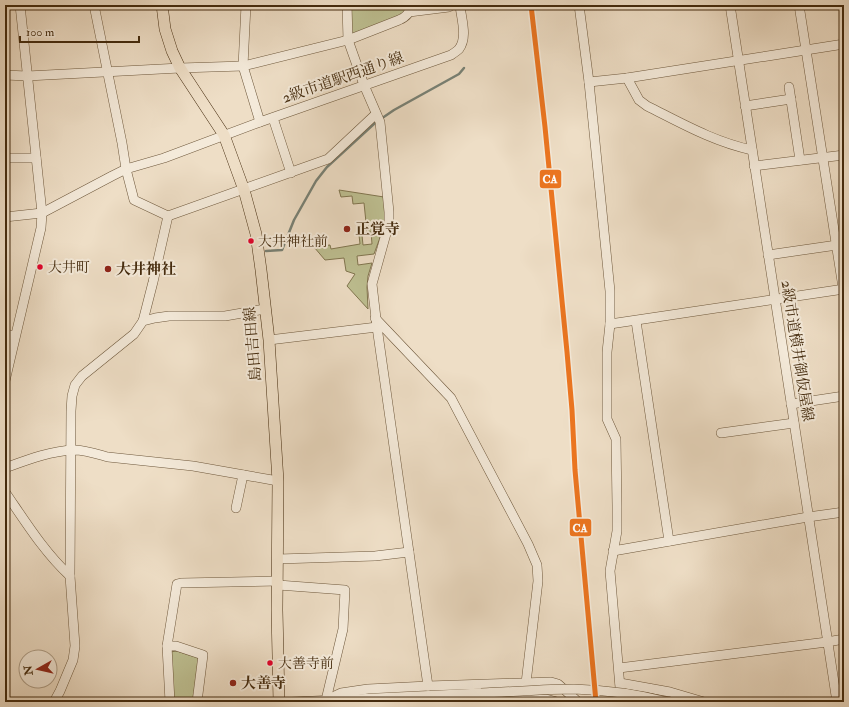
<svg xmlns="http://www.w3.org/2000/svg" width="849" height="707" font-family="'IM FELL Double Pica','Noto Serif JP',serif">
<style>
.green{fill:#bec092;stroke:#817650}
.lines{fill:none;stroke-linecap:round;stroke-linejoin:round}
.stream{stroke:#788175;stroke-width:2.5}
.minor-casing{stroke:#6e583c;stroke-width:10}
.major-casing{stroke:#442b0e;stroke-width:12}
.minor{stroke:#f4eada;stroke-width:9}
.major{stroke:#eedec6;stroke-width:11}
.minor-bridge-casing{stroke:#6e583c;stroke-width:10;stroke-linecap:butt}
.minor-bridge{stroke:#f4eada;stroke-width:9}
.rail-1-casing{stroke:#f4eada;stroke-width:8}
.rail-1{stroke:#eb7520;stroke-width:5}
.poi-dot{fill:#8f2418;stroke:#f4eada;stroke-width:1.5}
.bus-dot{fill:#e4002b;stroke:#f4eada;stroke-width:1.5}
.labels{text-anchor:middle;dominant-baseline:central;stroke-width:4;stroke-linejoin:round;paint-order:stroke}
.bus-label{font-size:14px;fill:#442b0e;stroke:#f4eada;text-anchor:start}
.street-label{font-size:15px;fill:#442b0e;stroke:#f4eada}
.poi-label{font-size:15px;font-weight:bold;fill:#442b0e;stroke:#f4eada;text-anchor:start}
.line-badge{stroke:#f4eada;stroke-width:1.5}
.badge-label{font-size:11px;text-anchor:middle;font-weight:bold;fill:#fff}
</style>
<rect width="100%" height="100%" fill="#eedec6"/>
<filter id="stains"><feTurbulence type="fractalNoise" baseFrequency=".005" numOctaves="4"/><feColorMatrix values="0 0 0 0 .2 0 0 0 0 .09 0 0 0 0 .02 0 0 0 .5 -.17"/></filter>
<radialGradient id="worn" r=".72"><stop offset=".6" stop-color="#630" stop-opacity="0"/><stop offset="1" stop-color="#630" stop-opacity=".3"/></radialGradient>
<g class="green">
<path d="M349 5H403L405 7V15L355 35 350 32Z"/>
<path d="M339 190 384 197 385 213V224L374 254 357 256 358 265 372 263 368 276 367 287 368 309 347 286 355 274 346 271 344 258 325 260 314 247 330 245 331 249 360 244 359 235H362L363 245 372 244 371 232H367L364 203 353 204 352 196 341 197Z"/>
<path d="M177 651 199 658 194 698 174 699 170 652Z"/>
</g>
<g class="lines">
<path class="stream" d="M266 251 282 250 294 220 316 181 327 167 375 123 394 110 459 74 464 68"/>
<defs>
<g id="minor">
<path d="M94 5 122 143 126 169 134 200 168 216 328 159 376 114"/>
<path d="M246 5 243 66 260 122"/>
<path d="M347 5 348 40 364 85 380 122 389 212V223L372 284 377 327 428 686"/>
<path d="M579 5 589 82 610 291V324L607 352V419L616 439 617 506V531L610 571 621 699 634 702"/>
<path d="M730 5 837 702"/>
<path d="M799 5 844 294"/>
<path d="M409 12 449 7"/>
<path d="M5 75 27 76 180 68 243 66 348 40 399 20C406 17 411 13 409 5"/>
<path d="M627 78 639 100 647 106C681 123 714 142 752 150"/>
<path d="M589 82 627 78 844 44"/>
<path d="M789 87 800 160"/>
<path d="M745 106 791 99"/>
<path d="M273 118 291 173"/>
<path d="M5 158H36"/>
<path d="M754 166 844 155"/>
<path d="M5 217 42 213 112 176 126 169 164 158 260 122 451 55C454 53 457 51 459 49 468 37 461 18 460 5"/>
<path d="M768 255 837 245"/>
<path d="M375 318 451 398 528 544 537 565 538 581 526 683V700L525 702"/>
<path d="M143 321 153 282 168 216"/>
<path d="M636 321 669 541"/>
<path d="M610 324 844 289"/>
<path d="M5 334 15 336"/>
<path d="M269 340 377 327"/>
<path d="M5 381 41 228 42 213 20 5"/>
<path d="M791 404 844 396"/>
<path d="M721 433 794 423"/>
<path d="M5 468C27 460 50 451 74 450 85 450 97 454 108 457L193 466 278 481"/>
<path d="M5 492C25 521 44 552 70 576"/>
<path d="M236 508 243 475"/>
<path d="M613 551 808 517 844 512"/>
<path d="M278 559 375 556 409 552"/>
<path d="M278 585 345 590 343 629 326 700"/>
<path d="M167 646 177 584 181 583 278 581"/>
<path d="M619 668 827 642 844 639"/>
<path d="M620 683 670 692 704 702"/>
<path d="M326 700 341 693 368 689 428 686 551 682 558 684 576 700V702"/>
<path d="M54 702 60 691 73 660 75 646 70 576 71 411 72 396 75 385 82 376 134 334 143 321 155 318 169 316H225L265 309"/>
<path d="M170 702 167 646H176L203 655 197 702"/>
<path d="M292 702 481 693"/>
<path d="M483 702 546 699 557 702"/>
</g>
<path id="major" d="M162 5 165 29 172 51 180 68 224 135 244 190 256 234 261 270 269 340 278 481 277 610 279 702"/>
</defs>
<use href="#minor" class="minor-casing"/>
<use href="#major" class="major-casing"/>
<use href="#minor" class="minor"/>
<use href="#major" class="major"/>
<defs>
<path id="minor-bridge" d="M481 693C512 692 543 689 574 689 606 690 637 694 668 702"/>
</defs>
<use href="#minor-bridge" class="minor-bridge-casing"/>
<use href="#minor-bridge" class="minor-bridge"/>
<defs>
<path id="rail-1" d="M531 5 545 127 567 352 572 410 575 470 596 702"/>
</defs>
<use href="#rail-1" class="rail-1-casing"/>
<use href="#rail-1" class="rail-1"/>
</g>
<g class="poi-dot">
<circle cx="347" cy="229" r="4"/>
<circle cx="108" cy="269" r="4"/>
<circle cx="233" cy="683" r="4"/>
</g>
<g class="bus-dot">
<circle cx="251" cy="241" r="3.5"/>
<circle cx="40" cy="267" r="3.5"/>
<circle cx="270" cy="663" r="3.5"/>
</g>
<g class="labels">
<g class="bus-label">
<text x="258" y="241">大井神社前</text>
<text x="48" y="267">大井町</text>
<text x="278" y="663">大善寺前</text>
</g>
<g class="street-label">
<text transform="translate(343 78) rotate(-19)">2級市道駅西通り線</text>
<text transform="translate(253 344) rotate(-95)">島田吉田線</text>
<text transform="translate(797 351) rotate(81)">2級市道横井御仮屋線</text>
</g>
<g class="poi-label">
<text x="355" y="229">正覚寺</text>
<text x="116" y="269">大井神社</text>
<text x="241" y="683">大善寺</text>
</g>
</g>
<g class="line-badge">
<rect x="539" y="169" width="23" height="20" rx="4" fill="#eb7520"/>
<rect x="569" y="518" width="23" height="19" rx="4" fill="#eb7520"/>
</g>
<g class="badge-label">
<text x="550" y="183">CA</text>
<text x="580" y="532">CA</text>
</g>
<rect width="849" height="707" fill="none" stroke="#eedec6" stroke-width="20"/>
<rect x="6" y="6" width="837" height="695" fill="none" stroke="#442b0e" stroke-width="2"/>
<rect x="10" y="10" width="829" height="687" fill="none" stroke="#442b0e"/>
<g transform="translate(38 669) rotate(262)"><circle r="19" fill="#f4eada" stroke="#ae9e88"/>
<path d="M0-3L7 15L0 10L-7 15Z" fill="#8f2418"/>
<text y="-6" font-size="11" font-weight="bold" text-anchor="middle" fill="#442b0e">N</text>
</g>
<path d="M20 36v6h119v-6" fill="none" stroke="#442b0e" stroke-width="2"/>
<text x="26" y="36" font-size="12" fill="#442b0e" stroke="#f4eada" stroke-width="3" paint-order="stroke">100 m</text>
<rect width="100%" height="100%" filter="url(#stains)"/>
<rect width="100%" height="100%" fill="url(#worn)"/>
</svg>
